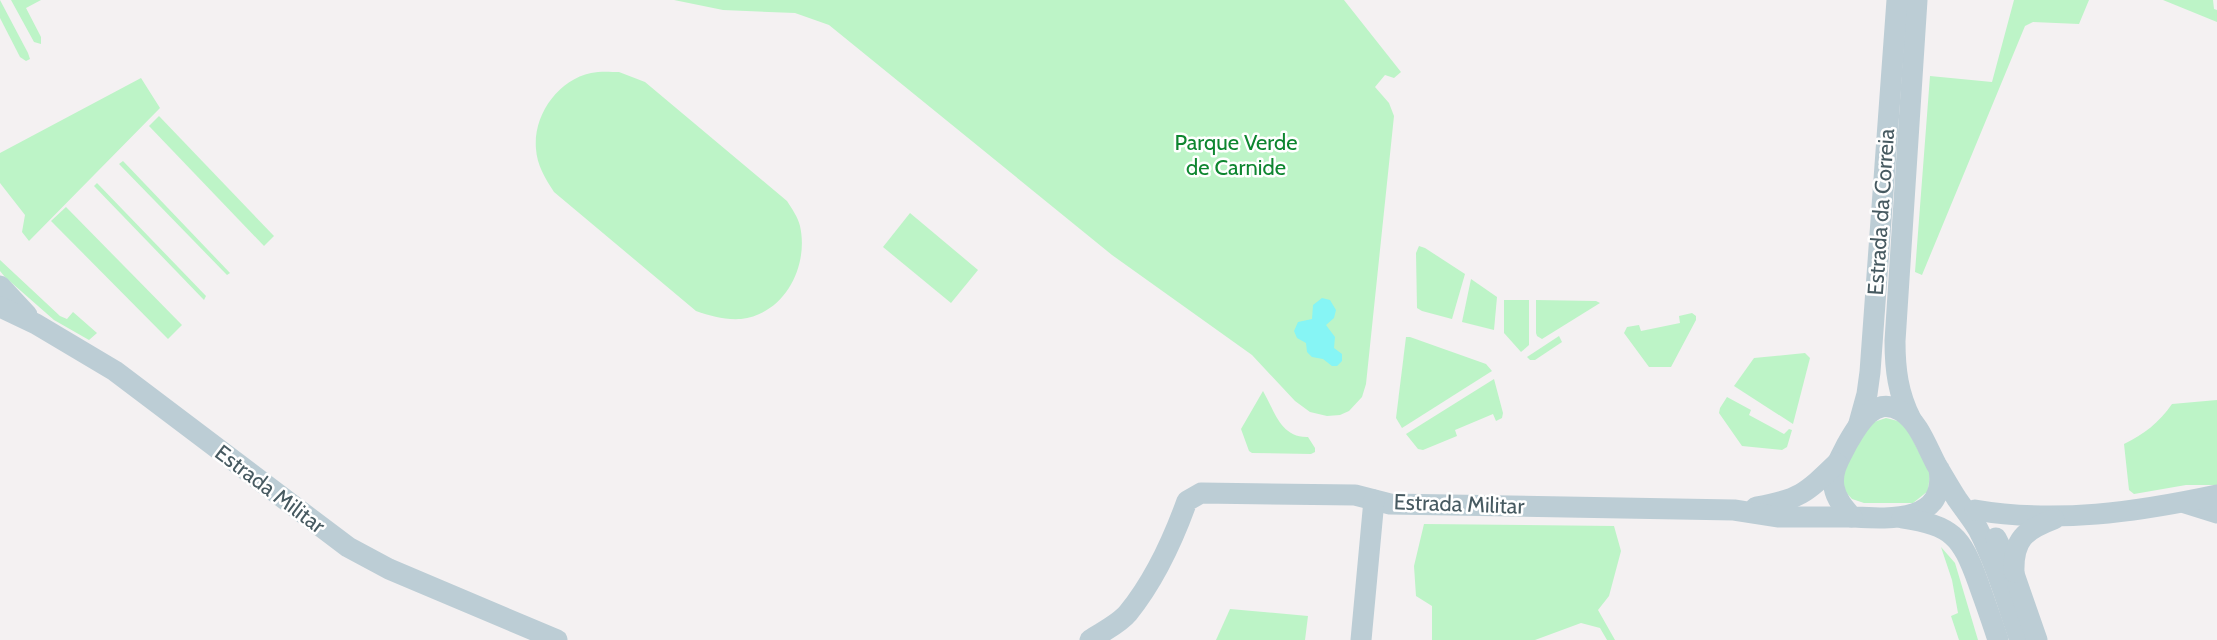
<svg xmlns="http://www.w3.org/2000/svg" width="2217" height="640" font-family="Cabin,sans-serif">
<style>
.green{fill:#bdf4c7}
.water{fill:#86f5f5}
.lines{fill:none;stroke-linecap:round;stroke-linejoin:round}
.secondary{stroke:#bccdd5;stroke-width:21}
.labels{text-anchor:middle;dominant-baseline:central;stroke-width:5;stroke-linejoin:round;paint-order:stroke}
.park-label{font-size:22px;fill:#0e8630;stroke:#fff}
.street-label{font-size:22px;fill:#475a61;stroke:#fff}
</style>
<rect width="100%" height="100%" fill="#f4f1f2"/>
<g class="green">
<path d="M0 0 28 53 30 59 26 61 20 57 0 18Z"/>
<path d="M11 0H41L26 8 41 37V44L34 42Z"/>
<path d="M674 0H1344L1401 72 1394 78 1385 75 1375 87 1389 103 1394 116 1366 384 1362 397 1349 411 1340 415 1327 416 1310 412 1295 401 1252 355 1112 255 829 25 795 13 723 10Z"/>
<path d="M2014 0H2089L2079 24 2033 22 2025 26 1922 275 1915 272 1930 76 1992 82Z"/>
<path d="M2163 0H2213L2214 9 2217 10V22Z"/>
<path d="M619 72 645 82 787 201C792 209 798 217 800 226 809 266 785 314 741 319 724 320 711 316 696 311L554 192C545 178 537 165 536 149 533 115 558 80 591 73 600 71 611 72 619 72Z"/>
<path d="M141 78 160 108 29 241 22 232 25 215 0 183V153Z"/>
<path d="M159 116 274 236 264 246 149 126Z"/>
<path d="M123 161 230 273 227 275 119 164Z"/>
<path d="M97 183 206 296 204 300 94 186Z"/>
<path d="M66 207 182 325 168 339 51 221Z"/>
<path d="M910 213 978 270 951 303 883 247Z"/>
<path d="M1419 246 1425 248 1465 274 1452 319 1422 311 1417 308 1416 253Z"/>
<path d="M0 260 60 316 67 319 73 312 97 333 89 340 54 320 5 277 0 271Z"/>
<path d="M1471 279 1497 297 1494 330 1462 322Z"/>
<path d="M1504 300H1529V345L1521 352 1504 333Z"/>
<path d="M1536 300 1596 301 1600 303 1542 339 1537 336 1536 333Z"/>
<path d="M1692 313 1696 316V320L1671 367H1649L1624 333 1627 327 1639 325 1641 331 1680 323 1679 316Z"/>
<path d="M1559 336 1562 342 1535 360H1530L1527 357Z"/>
<path d="M1406 337H1410L1486 364 1492 371 1402 428 1396 418Z"/>
<path d="M1805 353 1810 358 1793 424 1734 386 1754 358Z"/>
<path d="M1494 379 1503 413 1502 418 1496 421 1493 414 1455 430 1457 436 1423 450 1418 449 1406 434Z"/>
<path d="M1263 391C1275 412 1281 438 1308 437L1315 448V452L1311 454 1252 453 1249 451 1241 429Z"/>
<path d="M1727 397 1751 410 1749 415 1784 434 1789 429 1792 430 1787 447 1782 450 1742 446 1719 413 1720 408Z"/>
<path d="M2217 400V485H2186L2134 494 2129 490 2124 444C2144 434 2159 423 2172 404Z"/>
<path d="M1886 418 1898 421 1907 429 1930 473 1928 491 1913 503H1864L1852 499 1844 490 1841 473 1865 431 1874 422Z"/>
<path d="M1424 524 1614 526 1621 551 1609 596 1598 610 1615 640H1607L1600 628 1581 623 1535 640H1432V606L1416 596 1414 566Z"/>
<path d="M1941 547 1955 563 1978 640H1959L1951 616 1958 613 1952 580Z"/>
<path d="M1230 609 1308 616 1305 640H1216Z"/>
</g>
<path class="water" d="M1322 298 1330 300 1336 310 1334 318 1326 325 1335 337 1334 348 1342 354V361L1337 366H1332L1323 359 1312 357 1307 352 1306 343 1297 338 1294 331 1298 322 1312 319 1313 305Z"/>
<g class="lines">
<g class="secondary">
<path d="M0 286 27 315"/>
<path d="M0 307 36 324 115 371 348 547 389 569 557 640"/>
<path d="M1911 419C1898 394 1895 369 1895 341L1917 0"/>
<path d="M1859 423 1867 394 1870 372 1897 0"/>
<path d="M1939 469C1947 523 1890 519 1852 517 1844 508 1836 499 1834 487 1831 471 1840 458 1847 444 1858 425 1874 395 1901 411 1918 421 1927 447 1936 464 1943 476 1950 488 1957 499 1964 509 1972 519 1978 529 1996 564 2007 603 2020 640"/>
<path d="M2185 503 2217 513"/>
<path d="M1756 507C1799 500 1806 493 1837 463"/>
<path d="M1975 510C2056 524 2137 512 2217 495"/>
<path d="M1902 518C1953 526 1961 536 1978 582 1985 602 1992 621 1998 640"/>
<path d="M1996 538 2014 574 2037 640"/>
<path d="M2014 572C2013 539 2025 530 2054 519"/>
<path d="M1090 640C1102 632 1119 624 1128 613 1154 581 1173 540 1187 501L1201 493 1355 495 1390 504 1734 510 1779 517H1852"/>
<path d="M1361 640 1374 500"/>
</g>
</g>
<g class="labels">
<g class="park-label">
<text x="1236" y="142">Parque Verde<tspan x="1236" dy="25">de Carnide</tspan></text>
</g>
<g class="street-label">
<text transform="translate(1881 212) rotate(-86)">Estrada da Correia</text>
<text transform="translate(270 489) rotate(37)">Estrada Militar</text>
<text transform="translate(1459 504) rotate(2)">Estrada Militar</text>
</g>
</g>
</svg>
